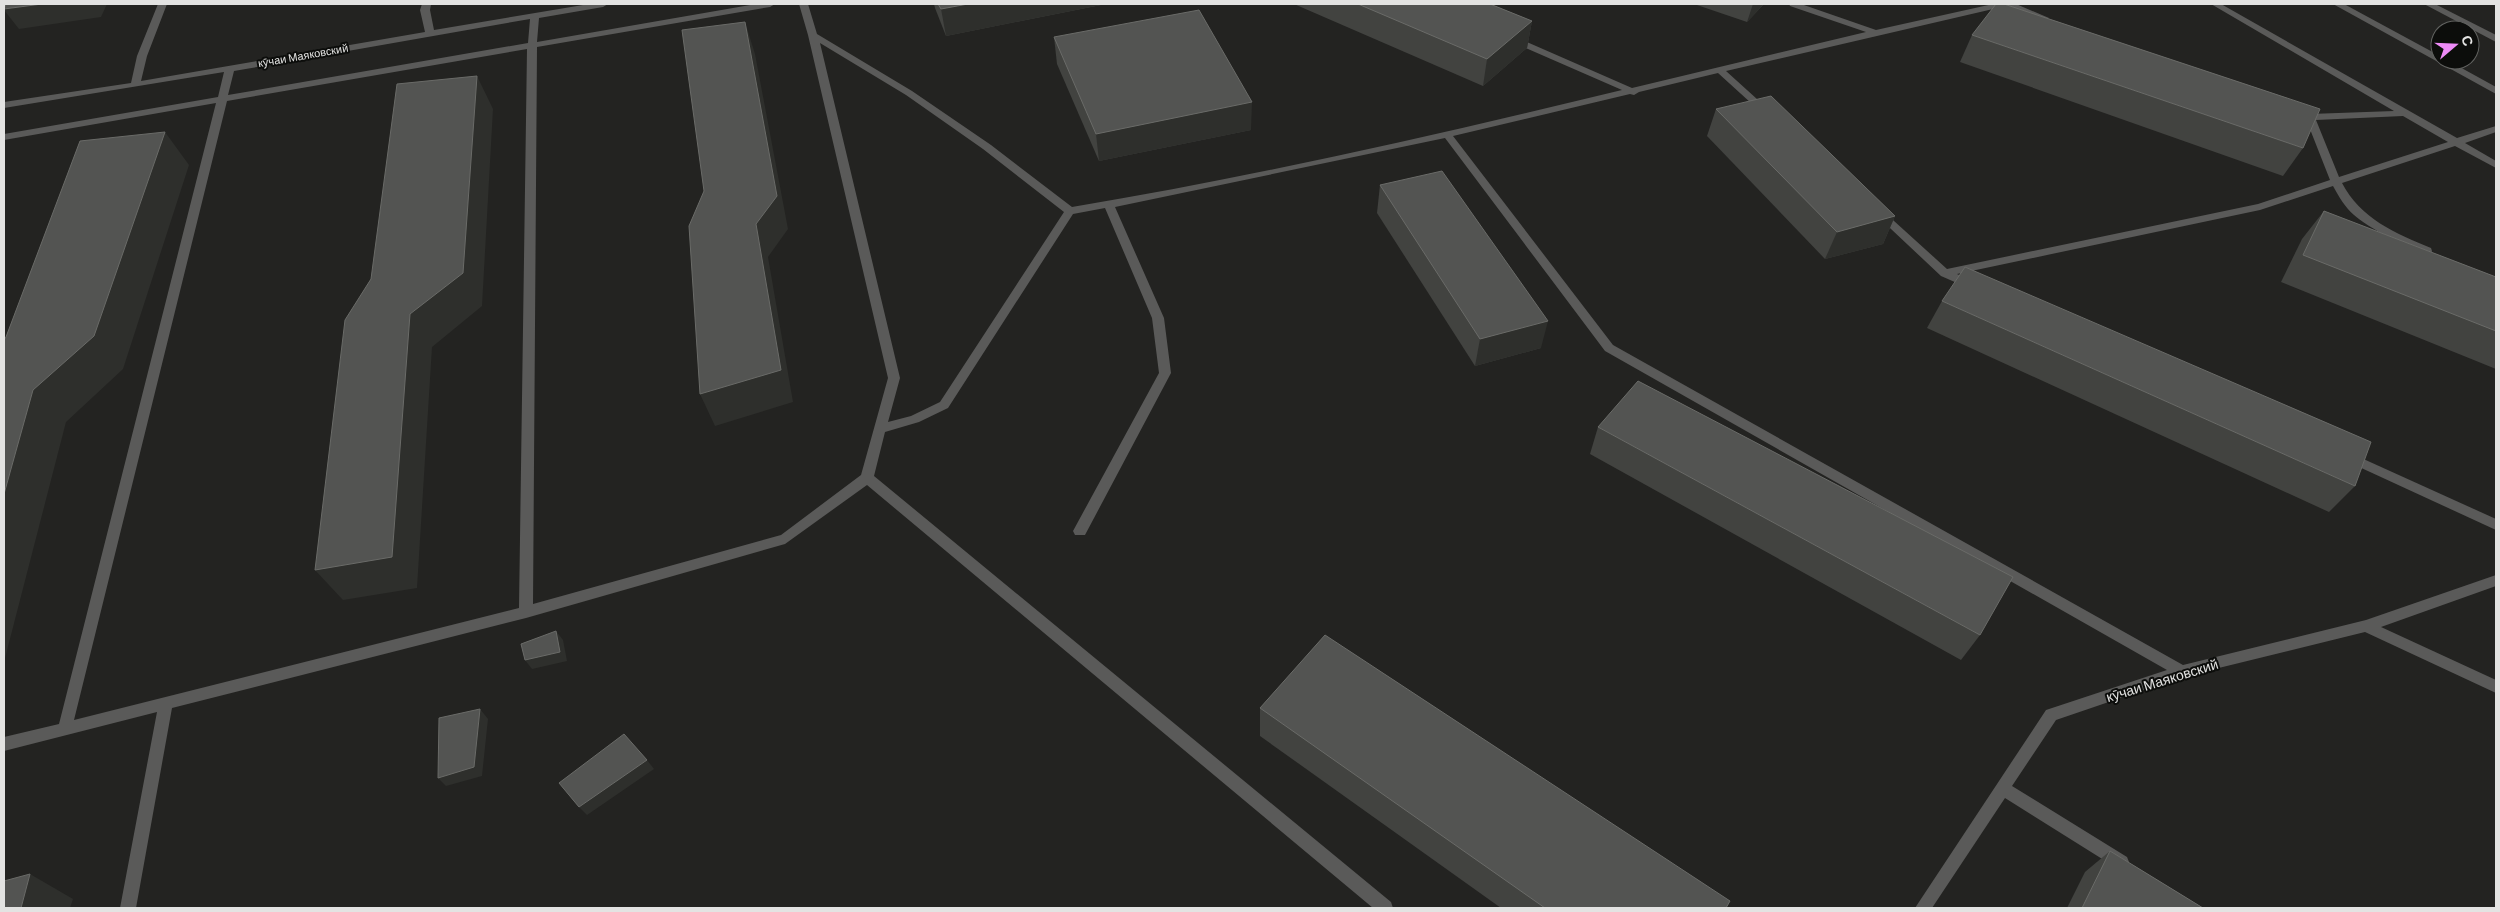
<svg xmlns="http://www.w3.org/2000/svg" width="2500" height="912" font-family="Barlow,sans-serif">
<style>
.lines{fill:none;stroke-linecap:round;stroke-linejoin:round}
.minor{fill:#5a5a59;fill-rule:evenodd}
.wall{fill:#424340}
.shaded-wall{fill:#2e2f2c}
.building{fill:#535452;stroke:#6a6b68}
.labels{text-anchor:middle;dominant-baseline:central;stroke-width:4;stroke-linejoin:round;paint-order:stroke}
.far-street-label{font-size:11px;fill:#e3e3e2;stroke:#0c0d0b}
.street-label{font-size:14px;fill:#e3e3e2;stroke:#0c0d0b}
</style>
<rect width="100%" height="100%" fill="#232321"/>
<g class="lines">
<g class="minor">
<path d="M158 4H167L147 56 141 81 425 32 420 10 422 4H431L430 10 434 30 589 4H608L603 7 539 18 537 42 756 4H775L770 7 537 47 533 604 781 535 861 475 888 378 808 35 799 4H808L817 34 912 91 991 145 1072 207C1257 176 1440 134 1622 90L1510 41 1508 39 1513 36 1632 88 1866 32 1790 6 1789 4H1801L1876 30 1993 4H2016L2049 18 2041 20 2006 6 1726 71 1768 109 1770 111 1765 114 1762 113 1718 73 1639 92 1634 95 1630 94 1453 136 1613 345 2183 665 2366 620 2496 575V586L2381 627 2496 680V693L2365 632 2182 677 2056 720 2012 786 2127 857 2129 862 2127 867 2121 869 2115 867 2005 798 1932 908H1915L2046 710 2167 670 1605 351 1445 138 1115 207 1164 318 1171 373 1085 535H1075L1073 531 1159 373 1152 318 1105 208 1073 214 948 408 919 422 885 432 874 476 1391 902 1393 908H1373L867 485 785 544 526 618 172 708 136 908H120L157 712 4 751V737L59 724 216 103 4 140V134L218 97 224 72 4 108V102L131 83 137 56ZM530 19 528 43 228 95 234 71ZM820 43 906 95 983 149 1064 212 940 402 911 416 888 422 900 378ZM527 49 519 608 74 720 227 101Z"/>
<path d="M2211 4H2221L2457 138 2496 126V132L2465 143 2496 161V168L2455 146 2342 183C2360 218 2396 234 2431 248L2432 251 2431 254C2418 257 2365 225 2354 215 2345 207 2339 197 2333 186L2260 210 1957 274 1977 283 1979 286 1977 289 1973 290 1941 276 1874 213 1875 211H1883L1947 269 2258 204 2330 180 2306 119 2297 116V112L2310 114 2394 111ZM2403 116 2448 142 2339 177 2316 120Z"/>
<path d="M2333 4H2344L2440 56V60H2447L2496 87V94Z"/>
<path d="M2424 4H2435L2496 35V42Z"/>
<path d="M2348 452 2496 519V530L2344 460 2342 457 2344 454Z"/>
</g>
</g>
<g class="wall">
<path d="M934 4H1106L946 36 935 8Z"/>
<path d="M1294 4H1490L1532 21 1527 48 1483 86Z"/>
<path d="M1694 4H1764L1747 22Z"/>
<path d="M1972 35 2303 148 2283 176 1960 62Z"/>
<path d="M1054 37 1251 130 1099 161 1057 64Z"/>
<path d="M1716 109 1895 216 1883 244 1825 259 1707 136Z"/>
<path d="M1380 185 1541 348 1475 366 1377 213Z"/>
<path d="M2324 211 2496 277V369L2281 282 2302 239Z"/>
<path d="M1942 301 2355 486 2329 512 1927 328Z"/>
<path d="M1598 427 1980 635 1961 660 1590 454Z"/>
<path d="M1260 708 1726 908H1501L1260 736Z"/>
<path d="M2110 851 2203 908H2067L2085 872Z"/>
</g>
<g class="shaded-wall">
<path d="M42 4H107L101 17 19 29 4 10V9Z"/>
<path d="M968 4H1106L946 36 941 9Z"/>
<path d="M1753 4H1764L1747 22Z"/>
<path d="M1532 21 1527 48 1483 86 1487 59Z"/>
<path d="M745 22 755 54 788 229 768 257 793 402 715 426 700 394 756 224Z"/>
<path d="M477 76 493 109 482 306 432 347 417 588 343 600 315 570 410 314Z"/>
<path d="M1252 102 1251 130 1099 161 1096 134Z"/>
<path d="M165 132 189 165 123 369 66 422 4 662V494L33 390Z"/>
<path d="M1895 216 1883 244 1825 259 1837 232Z"/>
<path d="M1548 321 1541 348 1475 366 1480 339Z"/>
<path d="M556 631 563 640 567 661 532 669 525 660Z"/>
<path d="M480 709 488 719 482 776 446 786 438 778Z"/>
<path d="M647 760 654 769 587 815 579 807Z"/>
<path d="M30 874 73 899 70 908H21Z"/>
</g>
<g class="building">
<path d="M6 4H42L4 9Z"/>
<path d="M938 4H968L941 9Z"/>
<path d="M1358 4H1490L1532 21 1487 59Z"/>
<path d="M1996 4H2004L2320 109 2303 148 1972 35Z"/>
<path d="M1199 10 1252 102 1096 134 1054 37Z"/>
<path d="M745 22 777 196 756 224 781 370 700 394 689 226 704 191 682 30Z"/>
<path d="M477 76 463 273 410 314 392 557 315 570 345 320 371 279 397 84Z"/>
<path d="M1771 96 1895 216 1837 232 1716 109Z"/>
<path d="M165 132 94 336 33 390 4 494V340L6 337 80 141Z"/>
<path d="M1442 171 1548 321 1480 339 1380 185Z"/>
<path d="M2324 211 2496 277V331L2303 255Z"/>
<path d="M1965 267 2371 442 2355 486 1942 301Z"/>
<path d="M1638 381 2013 577 1980 635 1598 427Z"/>
<path d="M556 631 560 652 525 660 521 644Z"/>
<path d="M1325 635 1730 901 1726 908H1545L1260 708Z"/>
<path d="M480 709 474 767 438 778 439 718Z"/>
<path d="M624 734 647 760 579 807 559 783Z"/>
<path d="M2110 851 2203 908H2082Z"/>
<path d="M30 874 21 908H4V881Z"/>
</g>
<g class="labels">
<g class="far-street-label">
<text transform="translate(303 55) rotate(-10)">кӯчаи Маяковский</text>
</g>
<g class="street-label">
<text transform="translate(2162 680) rotate(-17)">кӯчаи Маяковский</text>
</g>
</g>
<rect width="2500" height="912" fill="none" stroke="#e3e3e2" stroke-width="10"/>
<g transform="translate(2455 45) rotate(71)"><circle r="24" fill="#0c0d0b" stroke="#626361"/>
<path d="M0-4L9 19L0 12L-9 19Z" fill="#ee8bf7"/>
<text y="-8" font-size="14" font-weight="bold" text-anchor="middle" fill="#e3e3e2">С</text>
</g>
</svg>
